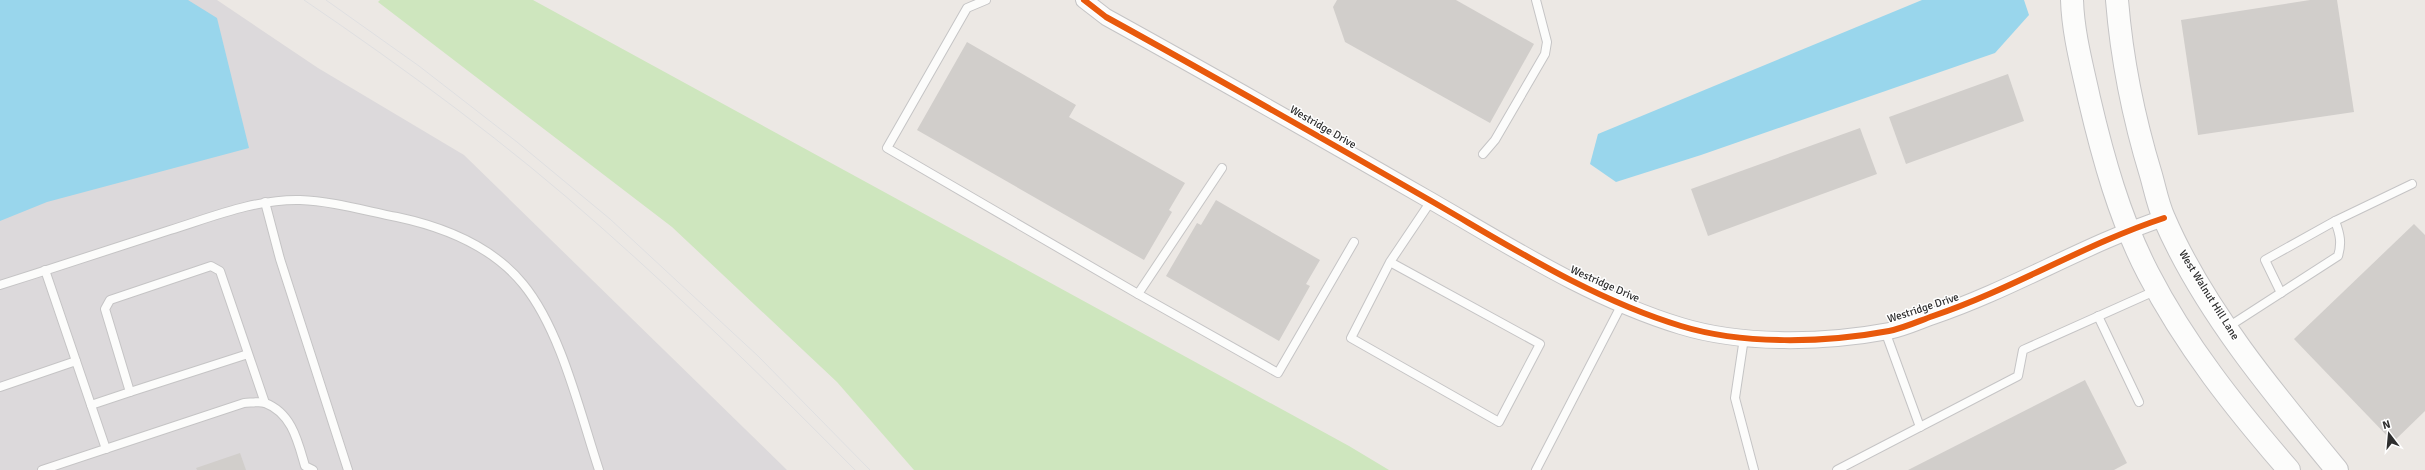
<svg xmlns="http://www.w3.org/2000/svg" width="2425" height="470" font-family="Signika,sans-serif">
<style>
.industrial{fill:#dcd9db}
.green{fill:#cee6be}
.water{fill:#99d6ec}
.building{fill:#d1cecb}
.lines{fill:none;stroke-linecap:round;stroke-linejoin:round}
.lane-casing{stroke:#c5c4c5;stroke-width:10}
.street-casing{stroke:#c5c4c5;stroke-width:18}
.secondary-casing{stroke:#c5c4c5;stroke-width:24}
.lane{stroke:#fcfcfb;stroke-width:8}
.street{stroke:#fcfcfb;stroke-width:16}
.secondary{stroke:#fcfcfb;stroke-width:22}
.tram{stroke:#dfdfe1;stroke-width:1}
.cycleway-casing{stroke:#fff;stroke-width:8}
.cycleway{stroke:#e8590c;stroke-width:6}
.labels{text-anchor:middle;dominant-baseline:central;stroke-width:3;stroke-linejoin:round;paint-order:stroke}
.street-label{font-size:11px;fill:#2e2e2e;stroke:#fff}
</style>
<rect width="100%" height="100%" fill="#ece8e4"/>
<path class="industrial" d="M0 0H217L318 68 464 155 787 470H0Z"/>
<path class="green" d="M380 0H533L1349 446 1389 470H914L837 382 672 227 378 2Z"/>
<g class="water">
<path d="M0 0H188L217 18 249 148 47 202 0 221Z"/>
<path d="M1922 0H2024L2029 15 1995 53 1701 155 1616 182 1590 164 1598 134Z"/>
</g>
<g class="building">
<path d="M1337 0H1456L1534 44 1490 123 1345 42 1333 7Z"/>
<path d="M2310 0H2337L2354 112 2198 135 2181 20Z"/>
<path d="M967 42 1076 105 1069 117 1185 183 1169 210 1172 212 1144 260 917 130Z"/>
<path d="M2008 74 2024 121 1906 164 1889 117Z"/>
<path d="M1860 128 1877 174 1708 236 1691 189Z"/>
<path d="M1216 200 1320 260 1306 284 1310 286 1279 341 1166 276 1197 223 1201 225Z"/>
<path d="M2414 224 2425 235V411L2393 442 2294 339Z"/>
<path d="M2085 380 2127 463 2114 470H1908Z"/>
<path d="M240 453 246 470H197L196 468Z"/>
</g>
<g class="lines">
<defs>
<g id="lane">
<path d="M986 0 967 8 887 148 1138 294 1222 168"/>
<path d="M1483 154 1495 140 1545 54 1547 42 1536 0"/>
<path d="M265 202 280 259 348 470"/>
<path d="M1390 262 1540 344 1499 422 1351 338 1390 262 1431 201"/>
<path d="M45 270 76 361"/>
<path d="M0 285C57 267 114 248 170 230 212 217 255 199 300 200 332 201 366 211 397 217 444 227 492 246 523 284 561 330 580 413 599 470"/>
<path d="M2281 293 2265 260 2335 221"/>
<path d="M1138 294 1278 373 1354 242"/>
<path d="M2098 316 2139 402"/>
<path d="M2228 327 2338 256C2342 243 2340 234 2335 221L2412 184"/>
<path d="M1885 331 1920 427"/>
<path d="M1744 338 1735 398 1754 470"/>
<path d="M248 354 130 392 105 309 110 300 211 266 220 271C235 315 250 359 265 403"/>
<path d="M0 387 76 361 106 449"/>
<path d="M91 405 130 392"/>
<path d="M42 470 244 403C250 403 260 401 265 403 292 413 298 442 305 466L313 470"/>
<path d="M1536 470 1622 304"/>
<path d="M1837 470 2018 376 2023 350 2157 290"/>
</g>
<path id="street" d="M1084 0 1106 17C1213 76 1320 137 1426 198 1508 245 1589 298 1681 326 1743 345 1825 343 1889 331 1904 328 1919 321 1933 316 2013 289 2085 244 2164 218"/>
<g id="secondary">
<path d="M2072 0C2073 33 2082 66 2089 98 2103 158 2120 219 2148 273 2185 345 2236 409 2289 470"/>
<path d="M2117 0C2122 62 2133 116 2151 175 2155 189 2158 205 2164 218 2203 309 2274 394 2337 470"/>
</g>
</defs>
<use href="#lane" class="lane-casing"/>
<use href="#street" class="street-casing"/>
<use href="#secondary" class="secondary-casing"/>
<use href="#lane" class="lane"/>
<use href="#street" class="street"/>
<use href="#secondary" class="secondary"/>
<g class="tram">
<path d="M304 0C407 70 509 145 602 228 689 305 773 387 855 470"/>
<path d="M326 0 419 66 517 142 610 219 758 356 870 470"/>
</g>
<defs>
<path id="cycleway" d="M1084 0 1106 17C1213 76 1320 137 1426 198 1508 245 1589 298 1681 326 1743 345 1825 343 1889 331 1904 328 1919 321 1933 316 2013 289 2085 244 2164 218"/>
</defs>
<use href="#cycleway" class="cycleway-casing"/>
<use href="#cycleway" class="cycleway"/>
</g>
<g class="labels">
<g class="street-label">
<text transform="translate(1323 127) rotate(30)">Westridge Drive</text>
<text transform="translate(1605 284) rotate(24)">Westridge Drive</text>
<text transform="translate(2209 295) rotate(58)">West Walnut Hill Lane</text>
<text transform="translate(1923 308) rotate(-18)">Westridge Drive</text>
</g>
</g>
<g transform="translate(2389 434) rotate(344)" stroke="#ffffff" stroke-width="3" paint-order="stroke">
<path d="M0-3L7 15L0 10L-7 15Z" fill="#2e2e2e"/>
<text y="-6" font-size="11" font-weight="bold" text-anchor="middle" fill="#2e2e2e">N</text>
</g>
</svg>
